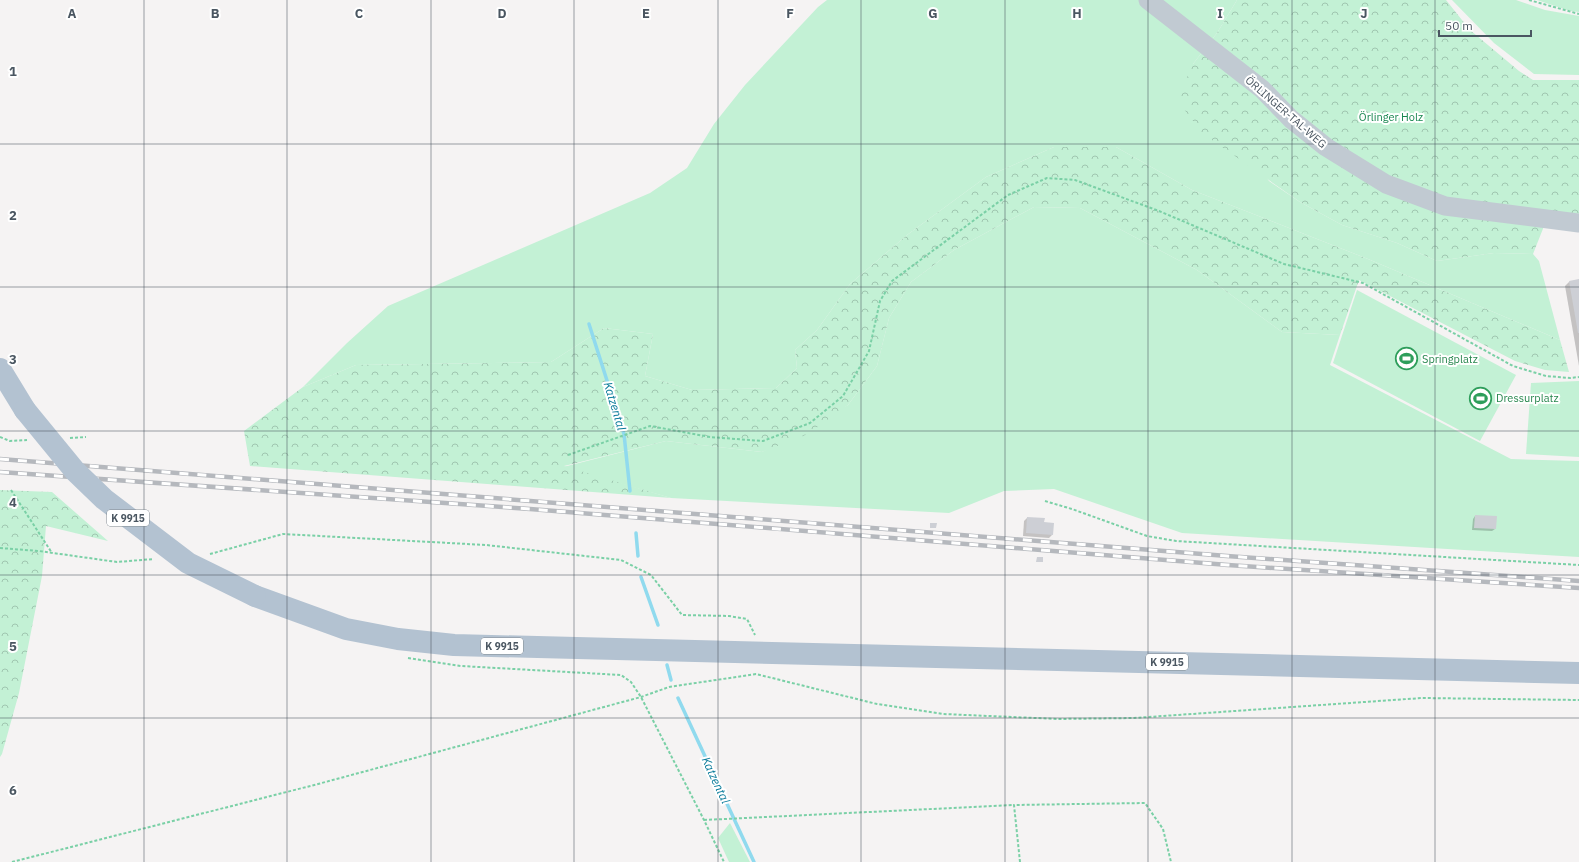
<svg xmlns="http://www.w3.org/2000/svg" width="1579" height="862" font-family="'IBM Plex Sans',sans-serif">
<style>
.grass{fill:#c3f1d5}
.forest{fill:url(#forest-crowns)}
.shadow{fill:#0003}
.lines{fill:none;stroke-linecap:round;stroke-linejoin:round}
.stream{stroke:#90daee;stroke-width:3.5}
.building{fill:#cdcfd5}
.path{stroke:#7ad0a6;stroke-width:2;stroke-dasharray:3 2;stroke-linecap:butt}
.minor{stroke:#c1cad2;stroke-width:19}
.major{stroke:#b3c2d1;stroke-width:22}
.rail-casing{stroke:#b5b8bd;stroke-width:4.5}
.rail{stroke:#fff;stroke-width:3;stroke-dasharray:9;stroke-linecap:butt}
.major-bridge{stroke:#b3c2d1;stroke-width:22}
.grid{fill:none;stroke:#4a5661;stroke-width:1;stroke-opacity:0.55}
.labels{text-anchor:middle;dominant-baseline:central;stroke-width:4;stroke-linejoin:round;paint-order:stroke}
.shield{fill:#fff;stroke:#808990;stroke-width:1}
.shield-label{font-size:10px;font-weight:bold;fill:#4a5661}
.street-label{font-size:11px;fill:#4a5661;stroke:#fff}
.park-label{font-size:11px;fill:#17864f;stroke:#fff}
.leisure-label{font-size:11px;fill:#27864d;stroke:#fff;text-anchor:start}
.water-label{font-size:12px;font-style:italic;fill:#0c7c9b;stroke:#fff}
.grid-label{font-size:13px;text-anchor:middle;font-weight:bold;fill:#4a5661;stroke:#fff;stroke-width:4;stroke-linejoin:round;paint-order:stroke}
</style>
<defs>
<pattern id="forest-crowns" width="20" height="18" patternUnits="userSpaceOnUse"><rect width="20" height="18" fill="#c3f1d5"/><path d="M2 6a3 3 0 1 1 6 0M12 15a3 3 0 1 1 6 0" fill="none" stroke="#a0c6b0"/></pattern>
</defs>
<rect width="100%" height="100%" fill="#f5f3f3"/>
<g class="grass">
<path d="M827 0H1237L1217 33 1193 64 1269 181 1300 202 1342 225 1397 243 1437 261 1494 253 1533 254 1539 261 1560 340 1368 259 1192 190 1116 147H1054L986 177 907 235 850 284 817 330 795 350 797 368 776 388 692 390 645 376 653 334 604 328 551 362 356 365 303 387 347 343 388 306 650 193 687 168 714 124 745 85 818 7Z"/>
<path d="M1452 0H1516L1545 10 1579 16V75L1534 74 1494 43Z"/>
<path d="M1537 0H1579V12L1570 11Z"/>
<path d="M1034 207 1080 208 1197 270 1282 332 1340 335 1330 365 1511 459 1579 461V557L1182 533 1054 489 1004 491 949 513 671 498 563 467 666 441 762 452 848 405 877 366 889 318 911 282 954 250Z"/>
<path d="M1357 290 1516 375 1480 441 1333 363Z"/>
<path d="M1579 381V457L1526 454 1531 383Z"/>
<path d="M730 823 750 862H729L718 838Z"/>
</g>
<g class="forest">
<path d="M1237 0H1446L1470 30 1519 71 1533 80H1579V214L1550 211 1533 254 1494 253 1437 261 1397 243 1342 225 1300 202 1202 133 1177 100 1193 64 1217 33Z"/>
<path d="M1054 147H1116L1192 190 1368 259 1560 340 1569 372 1545 370 1515 361 1359 280 1340 335 1282 332 1197 270 1080 208 1034 207 954 250 911 282 889 318 877 366 848 405 808 434 762 452 666 441 564 466 671 498 250 466 244 431 303 387 356 365 551 362 604 328 653 334 645 376 692 390 776 388 797 368 795 350 817 330 850 284 907 235 986 177Z"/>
<path d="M0 490 52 492 108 541 46 526 42 576 19 693 2 754 0 757Z"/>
</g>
<g class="shadow">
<path d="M1579 280V366L1565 286 1569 282Z"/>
<path d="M1475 516 1495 529 1492 531 1472 530 1473 519Z"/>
<path d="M1027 518 1043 523 1052 535 1049 538 1023 536 1024 521Z"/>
</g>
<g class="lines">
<g class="stream">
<path d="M589 324 624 434 630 491"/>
<path d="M636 533 638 556"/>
<path d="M641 577 658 625"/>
<path d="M667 665 671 680"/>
<path d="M678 698 754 862"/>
</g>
</g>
<g class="building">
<path d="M1579 279V333H1578L1569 281Z"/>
<path d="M1475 515 1497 516 1496 529 1474 528Z"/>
<path d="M1027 517 1045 518 1044 522 1054 523 1053 535 1026 533Z"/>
<path d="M930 523H937L936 528H930Z"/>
<path d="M1037 557H1043V562H1036Z"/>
</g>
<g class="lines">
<g class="path">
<path d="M1529 0 1579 14"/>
<path d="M0 437 10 441 27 440"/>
<path d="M70 438 86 437"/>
<path d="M568 455 650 426 710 437 763 441 810 423 843 396 869 351 880 301 892 281 1008 195 1047 178 1075 180 1159 211 1284 264 1363 283 1513 366 1546 376 1570 378 1579 377"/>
<path d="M11 490 52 553"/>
<path d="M1045 501 1072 509 1147 536 1176 541 1579 565"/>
<path d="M0 548 39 551 117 562 154 559"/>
<path d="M210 554 283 534 486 545 621 560 651 575 682 615 729 616 747 619 755 635"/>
<path d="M408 658 461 666 621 675 631 682 641 697 704 820 724 862"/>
<path d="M704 820 1014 805"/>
<path d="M12 862 318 784 641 697 669 687 756 674 877 704 943 714 1059 719 1134 718 1422 698 1579 700"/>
<path d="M1020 862 1014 805 1145 803 1163 829 1171 862"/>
</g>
<path class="minor" d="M1148 0 1262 89 1291 119 1326 147 1386 184 1445 206 1579 223"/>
<g class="major">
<path d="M0 369 25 410"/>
<path d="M255 596 346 629 398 639 454 645 1579 673"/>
</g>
<defs>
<g id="rail">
<path d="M0 459 1227 556 1579 581"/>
<path d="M0 472 530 509 1228 565 1579 588"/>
</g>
</defs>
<use href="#rail" class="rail-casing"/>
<use href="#rail" class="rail"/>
<path class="major-bridge" d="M25 410 75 471 104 499 188 563 255 596"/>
</g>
<path class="grid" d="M144 0V862M287 0V862M431 0V862M574 0V862M718 0V862M861 0V862M1005 0V862M1148 0V862M1292 0V862M1435 0V862M0 144H1579M0 287H1579M0 431H1579M0 575H1579M0 718H1579"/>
<defs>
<symbol id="stadium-ring" viewBox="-11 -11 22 22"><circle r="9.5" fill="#fff" stroke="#2e9e5b" stroke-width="1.5"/><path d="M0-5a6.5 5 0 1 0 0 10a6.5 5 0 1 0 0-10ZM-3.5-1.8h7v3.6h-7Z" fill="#2e9e5b"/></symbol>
</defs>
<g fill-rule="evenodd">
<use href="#stadium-ring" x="1394" y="346" width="25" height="25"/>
<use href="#stadium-ring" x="1468" y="386" width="25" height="25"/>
</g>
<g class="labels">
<g class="shield">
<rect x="107" y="510" width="42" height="16" rx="3"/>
<rect x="481" y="638" width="42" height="16" rx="3"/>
<rect x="1146" y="654" width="42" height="16" rx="3"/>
</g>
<g class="shield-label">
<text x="128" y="518">K 9915</text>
<text x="502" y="646">K 9915</text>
<text x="1167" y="662">K 9915</text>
</g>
<g class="street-label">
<text transform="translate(1286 112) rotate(41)">ÖRLINGER-TAL-WEG</text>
</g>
<g class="park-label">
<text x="1391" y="117">Örlinger Holz</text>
</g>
<g class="leisure-label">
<text x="1422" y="359">Springplatz</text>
<text x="1496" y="398">Dressurplatz</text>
</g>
<g class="water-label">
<text transform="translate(615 406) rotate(73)">Katzental</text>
<text transform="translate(716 780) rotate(65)">Katzental</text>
</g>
</g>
<g class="grid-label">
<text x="72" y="18">A</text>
<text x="215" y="18">B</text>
<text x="359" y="18">C</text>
<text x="502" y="18">D</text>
<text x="646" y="18">E</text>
<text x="790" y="18">F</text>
<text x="933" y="18">G</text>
<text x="1077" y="18">H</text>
<text x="1220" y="18">I</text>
<text x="1364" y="18">J</text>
<text x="13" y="76">1</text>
<text x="13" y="220">2</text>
<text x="13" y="364">3</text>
<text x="13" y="507">4</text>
<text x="13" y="651">5</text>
<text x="13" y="795">6</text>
</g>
<path d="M1439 30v6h92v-6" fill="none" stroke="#4a5661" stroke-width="2"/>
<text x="1445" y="30" font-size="12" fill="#4a5661" stroke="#ffffff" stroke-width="3" paint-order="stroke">50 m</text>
</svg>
